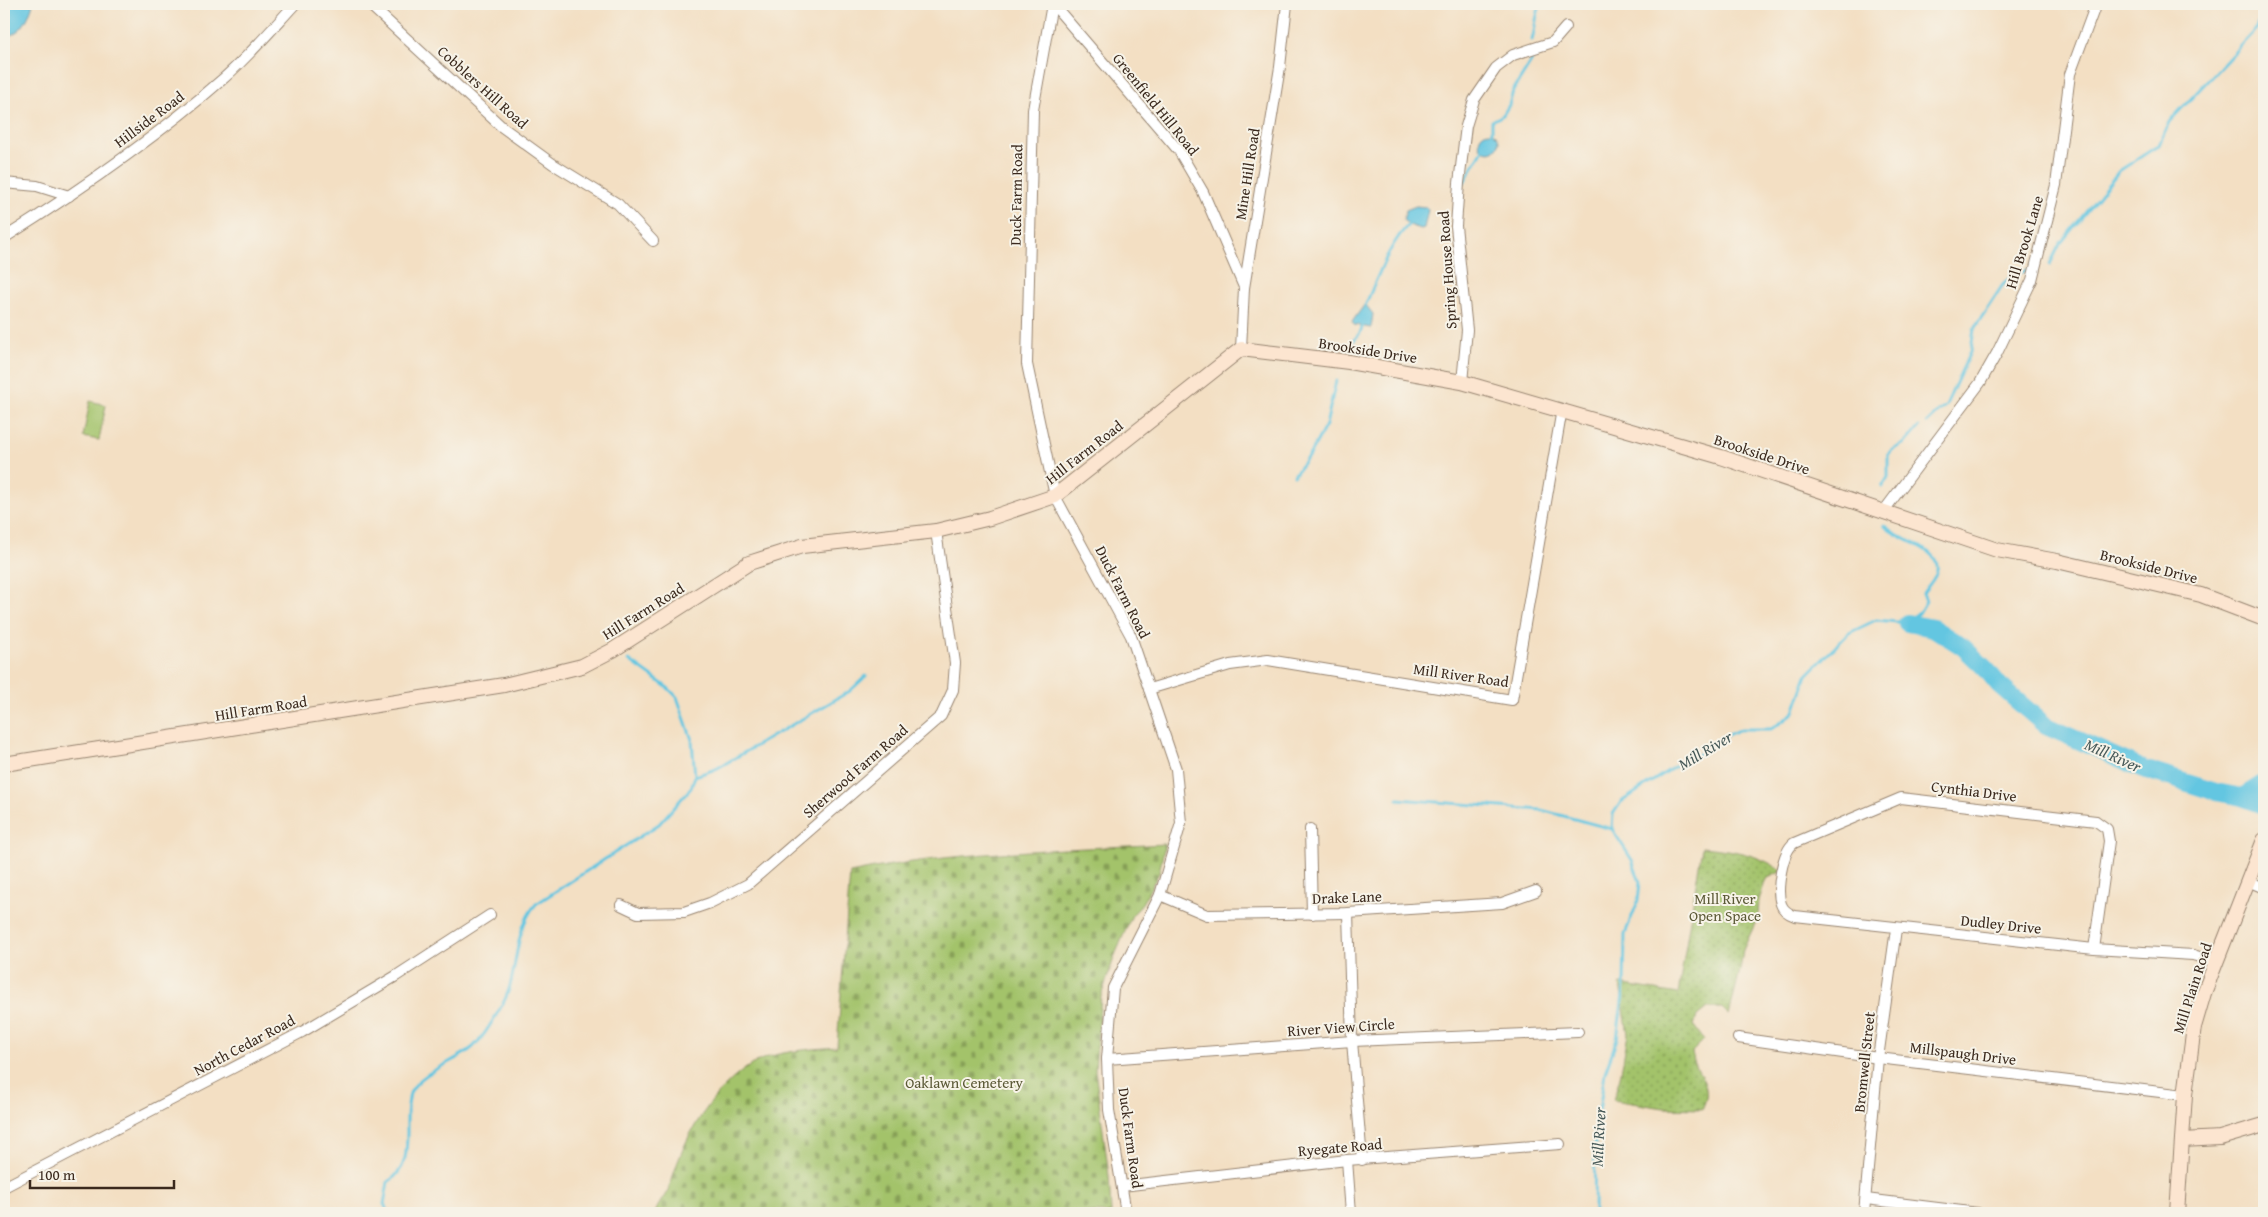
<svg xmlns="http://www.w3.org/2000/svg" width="2268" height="1217" font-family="'Gentium Book Plus',serif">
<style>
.grass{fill:#a3c36b;stroke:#6f7644}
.cemetery{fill:url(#cemetery-stones);stroke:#6f7644}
.park{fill:url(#park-dots);stroke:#6f7644}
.water{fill:#63c6e1;stroke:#4f7880}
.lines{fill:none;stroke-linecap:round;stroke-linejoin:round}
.stream{stroke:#63c6e1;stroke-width:3}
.river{stroke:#63c6e1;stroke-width:18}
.street-casing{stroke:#978470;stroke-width:12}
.secondary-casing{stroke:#978470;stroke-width:16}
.street{stroke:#fff;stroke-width:10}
.secondary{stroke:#fce5d0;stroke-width:14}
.labels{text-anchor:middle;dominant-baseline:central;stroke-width:4;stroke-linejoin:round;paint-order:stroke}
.street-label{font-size:15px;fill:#3b2a1e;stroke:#f7f3e8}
.park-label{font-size:15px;fill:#5a5835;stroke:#f7f3e8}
.water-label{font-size:16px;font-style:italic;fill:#475958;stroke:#f7f3e8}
</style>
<defs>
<pattern id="cemetery-stones" width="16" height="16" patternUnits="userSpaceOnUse" patternTransform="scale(1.25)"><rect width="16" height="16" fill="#a3c36b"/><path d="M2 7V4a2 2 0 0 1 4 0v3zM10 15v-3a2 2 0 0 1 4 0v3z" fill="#869f57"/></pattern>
<pattern id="park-dots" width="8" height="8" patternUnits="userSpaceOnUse" patternTransform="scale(1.25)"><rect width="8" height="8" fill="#a3c36b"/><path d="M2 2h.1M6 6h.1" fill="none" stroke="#869f57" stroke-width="1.8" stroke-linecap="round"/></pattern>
</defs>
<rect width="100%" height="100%" fill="#f7f3e8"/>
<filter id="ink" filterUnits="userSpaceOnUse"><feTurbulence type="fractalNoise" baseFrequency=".02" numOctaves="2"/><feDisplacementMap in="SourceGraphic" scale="10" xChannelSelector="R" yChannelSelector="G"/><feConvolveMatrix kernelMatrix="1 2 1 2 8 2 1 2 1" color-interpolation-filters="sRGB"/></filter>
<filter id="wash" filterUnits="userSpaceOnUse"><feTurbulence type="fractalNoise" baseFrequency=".0096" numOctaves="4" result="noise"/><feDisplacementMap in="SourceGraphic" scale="20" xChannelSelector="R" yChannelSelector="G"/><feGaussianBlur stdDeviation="1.12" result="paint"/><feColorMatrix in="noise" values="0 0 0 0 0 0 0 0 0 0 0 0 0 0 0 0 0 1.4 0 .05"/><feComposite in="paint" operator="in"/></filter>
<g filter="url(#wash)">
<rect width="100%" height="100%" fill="#f3dfc3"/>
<path class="grass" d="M90 401 106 405 99 440 83 437Z"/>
<path class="cemetery" d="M1165 844 1159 873 1140 907 1132 915 1115 955 1101 996 1095 1070 1109 1176 1111 1213H655C658 1204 664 1198 668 1190 673 1178 676 1165 681 1154 695 1118 729 1072 765 1058 788 1050 814 1049 837 1047L850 873C950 851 1062 850 1165 844Z"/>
<path class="park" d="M1702 847C1731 850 1757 853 1782 871L1766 879 1759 900 1758 917 1743 950 1740 970 1729 1015 1722 1008H1707L1697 1016 1694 1026 1704 1040 1692 1052C1695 1076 1715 1083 1702 1109L1664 1108 1613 1100 1620 1077 1628 1034 1620 984 1678 994Z"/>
<g class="water">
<path d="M4 4H33C28 18 25 28 11 35L4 30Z"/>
<circle cx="1489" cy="142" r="10"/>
<path d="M1416 206 1426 207 1428 210 1424 228 1421 229 1409 225 1403 220 1406 210Z"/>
<path d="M1365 304 1373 314 1371 328 1354 325 1352 322Z"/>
</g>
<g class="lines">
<g class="stream">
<path d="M1532 40C1536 27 1535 15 1541 4"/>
<path d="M1492 134V121L1503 115 1509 105 1513 91 1531 62 1532 56"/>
<path d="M1464 182 1485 146"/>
<path d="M2050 264 2060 244 2119 171 2159 145 2169 122 2257 28 2264 9"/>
<path d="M1365 306C1377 279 1389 243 1411 222"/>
<path d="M1348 347 1360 333 1364 322"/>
<path d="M1927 423 1946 405 1971 350 1974 329 2002 286 2014 273 2029 271"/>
<path d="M1294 475 1310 454 1326 425 1336 381"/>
<path d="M1882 487 1888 477V455L1892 450 1905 443 1919 427"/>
<path d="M695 776 716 769 850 691 866 676"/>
<path d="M1398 799 1541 810 1612 829"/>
<path d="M389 1213 384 1204 388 1182C415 1165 404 1132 408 1105 409 1101 409 1094 411 1091 422 1071 454 1063 472 1048 484 1038 493 1020 501 1007 520 976 511 933 536 904L659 824 691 788 695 776 692 740 677 697 668 688 629 660"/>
<path d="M1594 1213 1595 1143 1599 1111 1605 1072 1617 1039 1624 986 1625 934 1638 901 1640 882 1632 860 1612 829 1613 814 1621 802 1674 767 1705 751 1723 737 1741 729H1771L1783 721 1794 712 1807 675 1849 633 1876 620 1907 623 1919 613 1926 601 1923 593C1927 587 1933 581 1936 574 1946 548 1895 540 1884 525"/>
</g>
<g class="river">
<path d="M1907 623 1933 628 1963 647 1986 669 1999 685 2046 726 2143 769 2216 792 2242 797 2264 805"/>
<path d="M2242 797 2264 783"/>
</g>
</g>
</g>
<g filter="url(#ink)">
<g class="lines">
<defs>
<g id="street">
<path d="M369 4 502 127 553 164 618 204 653 241"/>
<path d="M1052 4 1033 110 1027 364 1055 496 1131 636 1176 769 1181 823 1160 895 1113 988 1107 1059 1109 1110 1126 1213"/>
<path d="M1053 4 1179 151 1203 192 1244 287"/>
<path d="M4 183 37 186 69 196"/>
<path d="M4 238C80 190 156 138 224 78 250 55 272 29 295 4"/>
<path d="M1241 349 1244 288 1280 67 1287 4"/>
<path d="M1462 382 1467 330 1456 226 1459 183 1466 126 1474 100 1496 68 1513 55 1553 42 1566 27"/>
<path d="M1883 512 1980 383 1997 353 2032 280 2056 185 2070 74 2096 4"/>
<path d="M1149 689 1230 665 1268 660 1512 700 1562 409"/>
<path d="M1310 829 1312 914"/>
<path d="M2248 881 2264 888"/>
<path d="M1160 895 1207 915 1348 913 1502 903 1536 891"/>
<path d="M621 905 638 913 684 912 710 903 748 884 941 716 953 690 955 663 936 531"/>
<path d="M1348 913 1352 1041 1362 1160"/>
<path d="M2094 949 2109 841 2107 829 2096 821 1901 798 1794 843C1782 852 1776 890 1781 904 1783 910 1789 914 1795 916L2094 949 2193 955 2216 962"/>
<path d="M1738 1038 1878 1058 2185 1095"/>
<path d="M1107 1059 1352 1041 1578 1032"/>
<path d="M1347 1160 1351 1213"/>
<path d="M1122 1186 1347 1160 1560 1144"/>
<path d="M4 1187 302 1032 396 976 490 915"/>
<path d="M1866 1199 1978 1213"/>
<path d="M1864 1213 1878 1058 1896 929"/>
</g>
<g id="secondary">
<path d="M4 764 504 685 582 666 613 650 749 563 802 546 936 531 990 518 1055 496 1241 349 1349 362 1462 382 1721 457 1997 550 2057 561 2201 595 2264 619"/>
<path d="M2182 1140 2220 1138 2264 1125"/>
<path d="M2177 1213 2185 1095 2194 1027 2204 993 2264 840"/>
</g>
</defs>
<use href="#street" class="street-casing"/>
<use href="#secondary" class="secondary-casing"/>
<use href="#street" class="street"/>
<use href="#secondary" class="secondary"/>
</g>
</g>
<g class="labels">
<g class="street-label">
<text transform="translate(483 87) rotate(42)">Cobblers Hill Road</text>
<text transform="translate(1156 104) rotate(51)">Greenfield Hill Road</text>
<text transform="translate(149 119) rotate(-37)">Hillside Road</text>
<text transform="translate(1247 174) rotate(-81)">Mine Hill Road</text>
<text transform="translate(1016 195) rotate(-89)">Duck Farm Road</text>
<text transform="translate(2024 242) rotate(-73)">Hill Brook Lane</text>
<text transform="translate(1447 270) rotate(-94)">Spring House Road</text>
<text transform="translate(1368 350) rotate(9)">Brookside Drive</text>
<text transform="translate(1084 452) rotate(-38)">Hill Farm Road</text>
<text transform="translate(1762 454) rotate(18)">Brookside Drive</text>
<text transform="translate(2149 566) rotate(14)">Brookside Drive</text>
<text transform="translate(1123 592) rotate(63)">Duck Farm Road</text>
<text transform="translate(643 611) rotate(-32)">Hill Farm Road</text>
<text transform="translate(1461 675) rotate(8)">Mill River Road</text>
<text transform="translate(261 708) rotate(-9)">Hill Farm Road</text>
<text transform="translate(855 771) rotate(-41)">Sherwood Farm Road</text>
<text transform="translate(1974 791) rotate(7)">Cynthia Drive</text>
<text transform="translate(1347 897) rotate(-2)">Drake Lane</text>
<text transform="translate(2001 924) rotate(6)">Dudley Drive</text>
<text transform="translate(2192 988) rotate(-72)">Mill Plain Road</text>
<text transform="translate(1341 1027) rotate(-4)">River View Circle</text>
<text transform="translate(244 1045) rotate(-28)">North Cedar Road</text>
<text transform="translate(1963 1053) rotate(7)">Millspaugh Drive</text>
<text transform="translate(1864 1062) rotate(-84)">Bromwell Street</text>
<text transform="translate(1131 1138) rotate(82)">Duck Farm Road</text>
<text transform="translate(1340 1147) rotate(-5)">Ryegate Road</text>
</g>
<g class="park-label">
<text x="1725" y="898">Mill River<tspan x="1725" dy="17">Open Space</tspan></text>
<text x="964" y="1082">Oaklawn Cemetery</text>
</g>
<g class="water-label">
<text transform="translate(1705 750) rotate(-31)">Mill River</text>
<text transform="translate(2113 755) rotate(24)">Mill River</text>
<text transform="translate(1598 1137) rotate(-87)">Mill River</text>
</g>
</g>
<rect width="2268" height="1217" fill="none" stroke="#f7f3e8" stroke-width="20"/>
<path d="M30 1180v8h144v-8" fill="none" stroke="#3b2a1e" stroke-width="2.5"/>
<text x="38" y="1180" font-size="15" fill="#3b2a1e" stroke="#f7f3e8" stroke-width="4" paint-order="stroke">100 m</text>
</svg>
